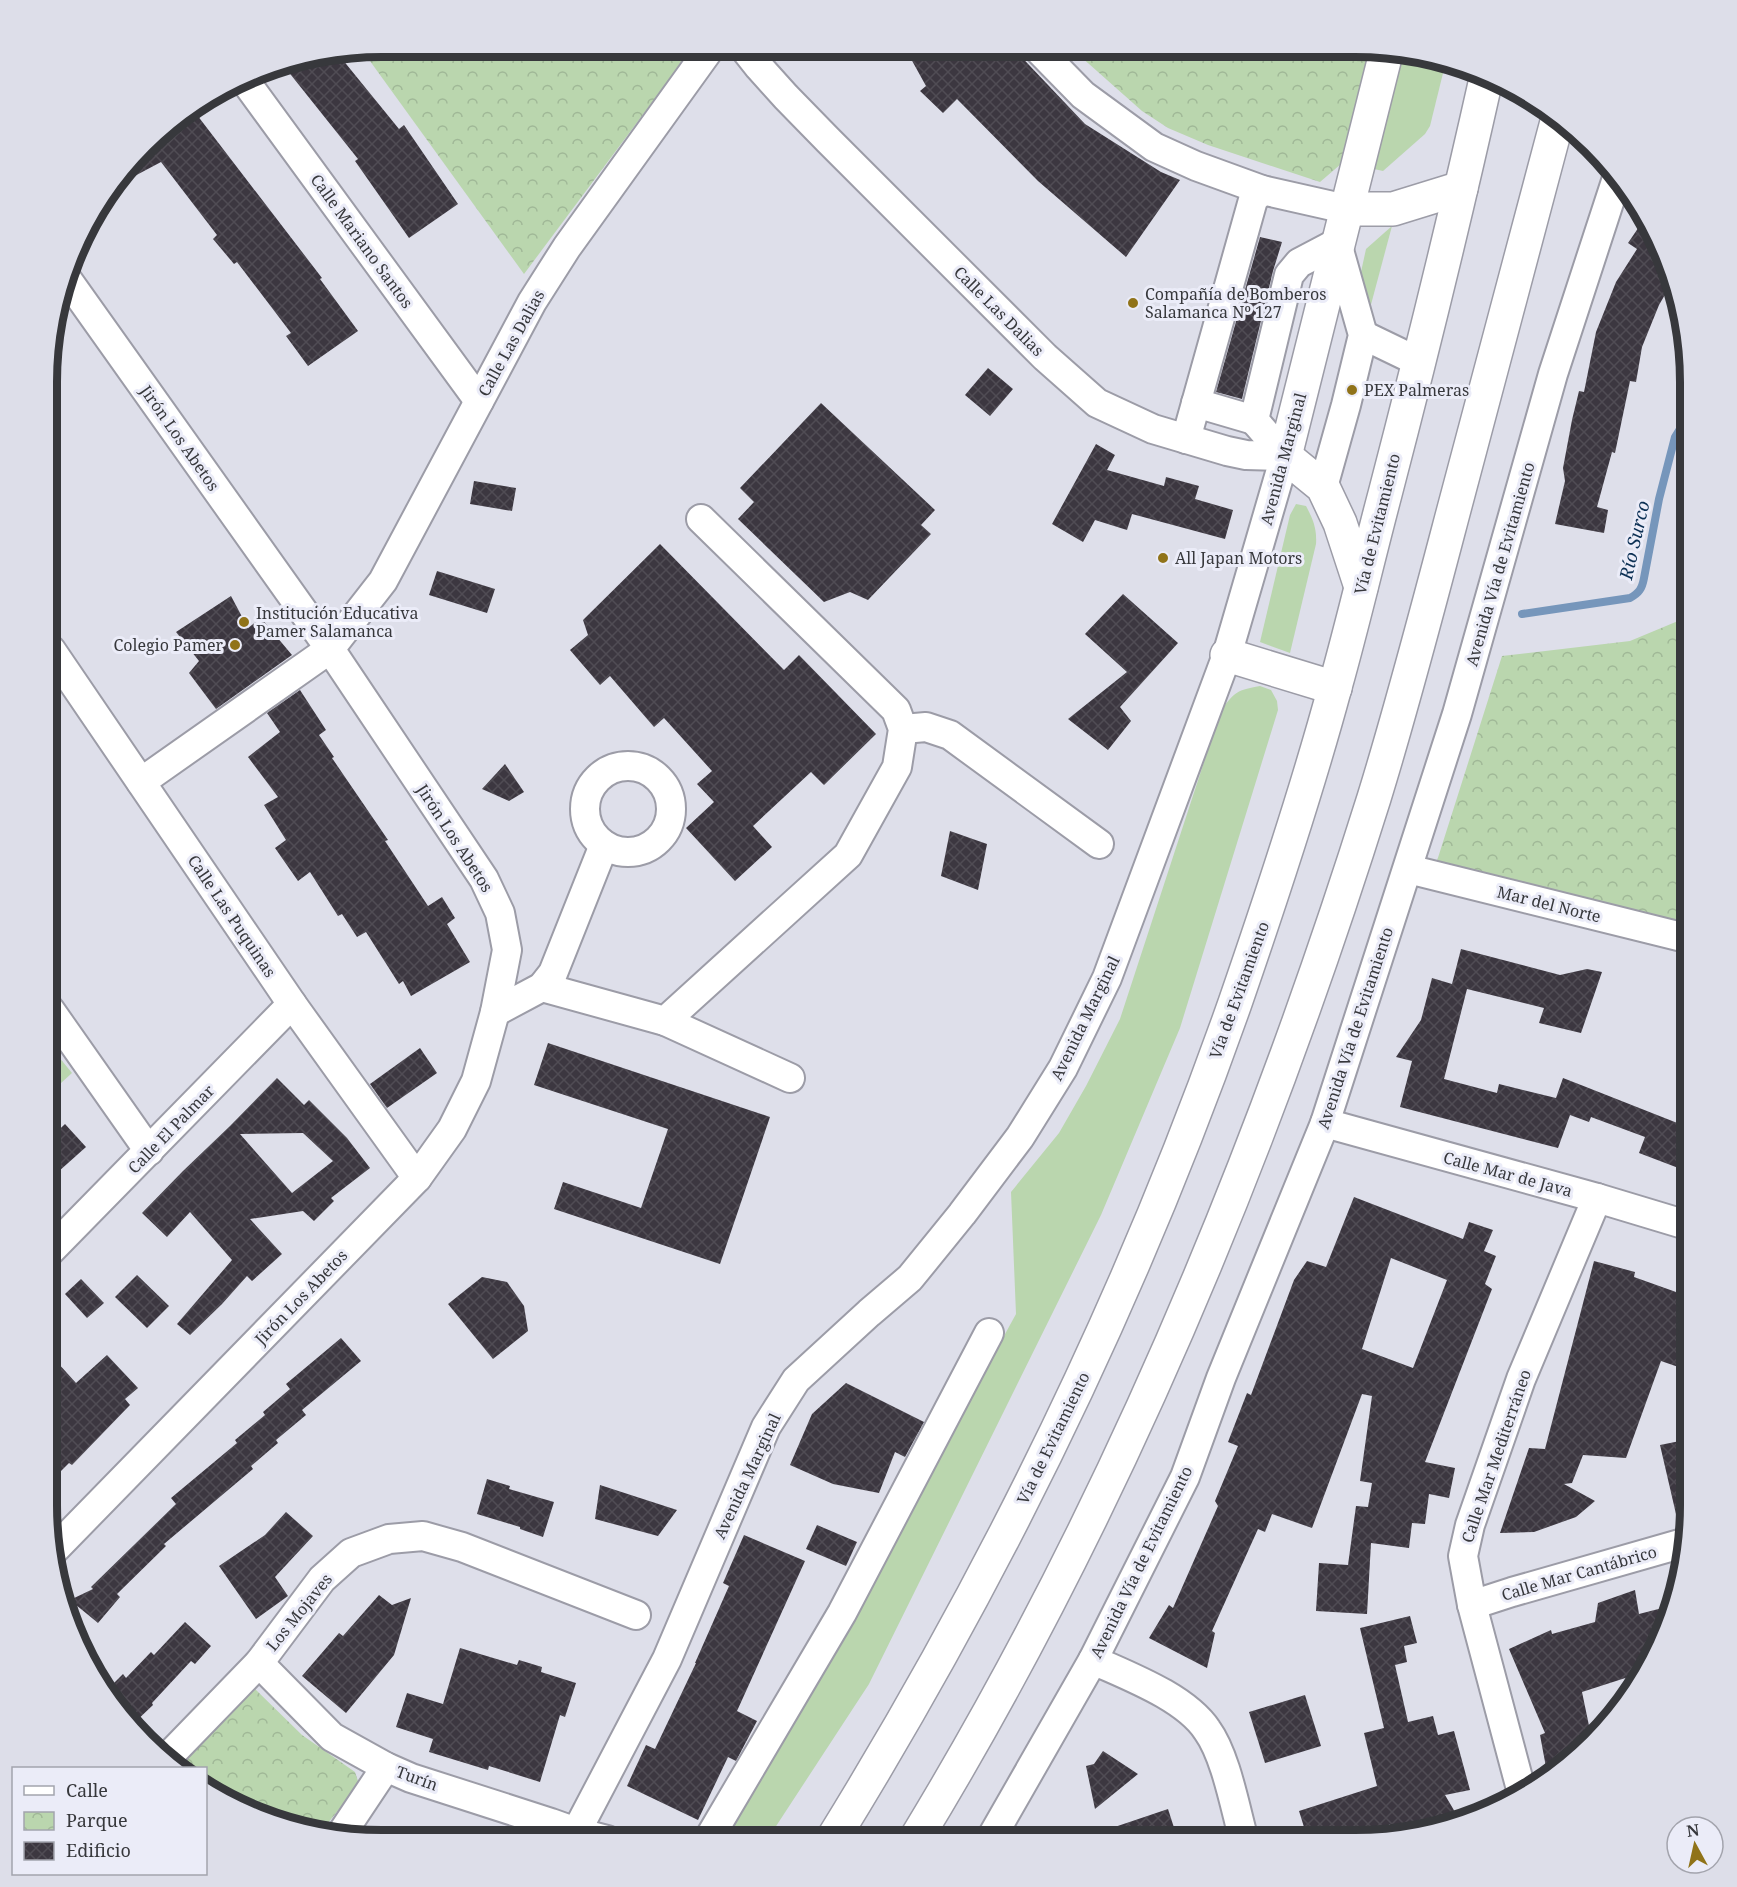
<svg xmlns="http://www.w3.org/2000/svg" width="1737" height="1887" font-family="'Noto Serif',serif">
<style>
.grass{fill:#bad6ae}
.park{fill:url(#park-crowns)}
.lines{fill:none;stroke-linecap:round;stroke-linejoin:round}
.stream{stroke:#7696bb;stroke-width:8}
.building{fill:url(#building-cross-hatch);fill-rule:evenodd}
.minor-casing{stroke:#9c9ca7;stroke-width:32}
.major-casing{stroke:#9c9ca7;stroke-width:36}
.highway-casing{stroke:#9c9ca7;stroke-width:36}
.minor{stroke:#fff;stroke-width:28}
.major{stroke:#fff;stroke-width:33}
.highway{stroke:#fff;stroke-width:33}
.poi-dot{fill:#907319;stroke:#ebecf8;stroke-width:2}
.labels{text-anchor:middle;dominant-baseline:central;stroke-width:6;stroke-linejoin:round;paint-order:stroke}
.street-label{font-size:16px;fill:#37383c;stroke:#ebecf8}
.poi-label{font-size:16px;fill:#37383c;stroke:#ebecf8;text-anchor:start}
.water-label{font-size:18px;font-style:italic;fill:#0c3054;stroke:#ebecf8}
.rim{fill:none;stroke:#37383c;stroke-width:8}
</style>
<defs>
<pattern id="park-crowns" width="20" height="18" patternUnits="userSpaceOnUse" patternTransform="scale(1.5)"><rect width="20" height="18" fill="#bad6ae"/><path d="M2 6a3 3 0 1 1 6 0M12 15a3 3 0 1 1 6 0" fill="none" stroke="#a0b897"/></pattern>
<pattern id="building-cross-hatch" width="8" height="8" patternUnits="userSpaceOnUse" patternTransform="scale(1.5)"><rect width="8" height="8" fill="#3c3740"/><path d="M0 0l8 8M0 8l8-8" fill="none" stroke="#504c54"/></pattern>
</defs>
<rect width="100%" height="100%" fill="#dedfea"/>
<g class="grass">
<path d="M1402 50 1445 65 1430 126 1425 134 1383 171 1374 169V159Z"/>
<path d="M1392 226 1369 312 1364 311 1361 272 1366 249Z"/>
<path d="M1296 504 1306 506C1313 519 1317 529 1316 544L1290 653 1260 642 1290 515Z"/>
<path d="M1260 686 1271 690 1277 701 1278 710 1180 1028 1101 1215 869 1684 767 1840H720L818 1676 1016 1314 1011 1192 1059 1133 1086 1086 1120 1019 1221 710C1235 692 1237 690 1260 686Z"/>
</g>
<g class="park">
<path d="M382 47H690L674 73 524 274 362 50Z"/>
<path d="M1071 48 1369 49 1341 164 1320 182 1208 145 1168 128 1142 111Z"/>
<path d="M1690 616V931L1436 864 1502 656 1630 641Z"/>
<path d="M49 1045 72 1073 49 1094Z"/>
<path d="M254 1688 302 1735 355 1772 359 1784 320 1833 295 1829 214 1796 206 1789V1768H176Z"/>
</g>
<g class="lines">
<path class="stream" d="M1522 614 1630 598C1639 593 1642 589 1644 578L1659 499 1675 437 1688 416"/>
</g>
<g class="building">
<path d="M905 48H1013L1085 124 1161 172 1180 180 1126 257 1038 181 957 99 943 113 920 91 926 86Z"/>
<path d="M338 54 399 129 404 125 458 204 409 238 355 161 358 159 287 70 299 60Z"/>
<path d="M194 111 322 278 320 279 358 331 308 366 286 336 291 333 237 262 234 264 213 239 217 235 161 162 114 187 161 129Z"/>
<path d="M1645 218 1672 272 1669 270 1662 281 1670 286 1659 305 1642 347 1636 382 1630 381 1615 453 1612 452 1597 507 1608 510 1604 533 1555 524 1565 481 1563 468 1572 420 1579 391 1584 392 1596 332 1616 282 1637 249 1628 243Z"/>
<path d="M1260 237 1282 242 1273 271 1242 399 1216 392Z"/>
<path d="M988 368 1013 389 990 416 965 395Z"/>
<path d="M821 403 935 510 921 525 931 534 868 600 850 592 824 602 738 519 754 502 740 488Z"/>
<path d="M1096 444 1115 455 1107 470 1164 486 1166 477 1199 486 1195 499 1233 510 1225 539 1132 514 1127 530 1095 520 1083 542 1052 524Z"/>
<path d="M474 481 516 488 512 511 470 504Z"/>
<path d="M660 544 784 670 799 655 876 734 824 785 811 772 753 826 772 847 735 881 686 828 714 802 697 784 712 771 664 718 654 727 610 676 600 685 570 650 588 635 583 620Z"/>
<path d="M437 571 495 589 487 613 429 595Z"/>
<path d="M1123 594 1178 643 1120 707 1131 721 1108 750 1068 719 1127 672 1085 634Z"/>
<path d="M231 596 248 628 261 618 292 655 216 709 189 673 199 661 176 632Z"/>
<path d="M300 690 326 730 319 735 334 757 332 758 388 840 385 841 428 906 442 897 455 918 447 924 470 962 411 996 403 981 399 984 366 932 357 937 342 914 338 916 310 872 298 881 275 848 286 840 264 805 278 797 248 757 280 732 267 713Z"/>
<path d="M505 764 524 792 509 801 482 789Z"/>
<path d="M950 831 987 844 978 890 941 876Z"/>
<path d="M1461 949 1560 975 1587 969 1602 972 1581 1033 1539 1023 1544 1008 1467 989 1444 1079 1497 1093 1499 1084 1556 1098 1563 1078 1581 1085 1690 1128V1149L1681 1169 1639 1153 1645 1137 1591 1117 1589 1122 1570 1115 1558 1148 1400 1107 1412 1061 1396 1057 1421 1020 1432 978 1452 984Z"/>
<path d="M548 1043 770 1117 720 1264 554 1209 563 1182 641 1208 668 1129 534 1085Z"/>
<path d="M420 1048 437 1073 387 1108 370 1084Z"/>
<path d="M277 1078 304 1105 309 1100 347 1138 370 1168 331 1198 334 1201 314 1221 303 1211 250 1219 282 1254 252 1281 247 1276 222 1304 190 1335 177 1324 232 1260 190 1212 167 1237 142 1213 183 1171 230 1126ZM303 1133 333 1161 292 1193 240 1134Z"/>
<path d="M65 1124 86 1147 49 1180V1139Z"/>
<path d="M1354 1197 1463 1239 1469 1222 1493 1230 1484 1251 1496 1256 1485 1284 1492 1289 1425 1462 1455 1468 1449 1498 1429 1494 1425 1524 1412 1523 1409 1548 1371 1543 1367 1614 1316 1611 1319 1563 1348 1565 1356 1506 1368 1507 1372 1483 1360 1481 1372 1396 1362 1394 1312 1528 1272 1514 1265 1532 1258 1529 1212 1631 1215 1633 1207 1668 1149 1638 1169 1605 1173 1608 1218 1506 1215 1501 1238 1446 1228 1442 1247 1393 1251 1395 1294 1280 1307 1261 1326 1267ZM1391 1258 1447 1280 1413 1368 1362 1349Z"/>
<path d="M1594 1261 1635 1272 1634 1277 1676 1292 1690 1319V1371L1661 1361 1626 1458 1583 1455 1572 1483 1564 1484 1595 1501 1576 1517 1534 1532 1500 1533 1529 1448 1545 1449Z"/>
<path d="M137 1275 169 1306 147 1328 115 1297Z"/>
<path d="M482 1277 507 1282 524 1306 528 1331 493 1359 448 1304Z"/>
<path d="M81 1279 104 1303 87 1318 65 1294Z"/>
<path d="M341 1338 361 1361 302 1410 306 1415 276 1440 278 1443 251 1466 253 1469 164 1544 166 1546 117 1594 120 1597 98 1623 70 1600 93 1589 91 1587 176 1504 171 1498 237 1443 235 1440 265 1415 263 1412 290 1389 286 1384Z"/>
<path d="M48 1352 76 1383 107 1355 138 1388 125 1399 130 1405 72 1465 69 1463 47 1485Z"/>
<path d="M846 1383 924 1422 905 1457 895 1452 879 1493 833 1484 790 1465 812 1414Z"/>
<path d="M1690 1439V1526L1679 1527 1660 1445Z"/>
<path d="M487 1479 510 1486 509 1489 554 1502 543 1537 520 1529V1527L477 1514Z"/>
<path d="M600 1485 677 1510 658 1536 595 1519Z"/>
<path d="M286 1512 313 1536 275 1577 288 1596 256 1619 219 1566 265 1535Z"/>
<path d="M817 1525 857 1542 846 1566 806 1549Z"/>
<path d="M744 1535 805 1561 737 1711 757 1721 736 1761 728 1757 698 1820 627 1786 646 1745 655 1749 696 1663H695L729 1586 723 1583Z"/>
<path d="M1635 1590 1639 1614 1674 1605 1647 1671 1582 1692 1592 1740 1548 1778 1540 1735 1545 1733 1509 1649 1551 1630 1552 1634 1595 1622 1598 1603Z"/>
<path d="M379 1595 392 1605 411 1598 394 1655 346 1713 302 1676 339 1633 343 1636Z"/>
<path d="M1410 1616 1417 1643 1404 1646 1407 1662 1395 1665 1408 1722 1433 1716 1438 1735 1454 1731 1470 1790 1445 1795 1455 1812 1432 1819 1434 1828 1394 1836 1390 1824 1366 1840H1308L1299 1811 1377 1786 1364 1733 1384 1728 1360 1628Z"/>
<path d="M185 1622 211 1646 195 1664 191 1661 152 1703 153 1705 132 1725 104 1693 123 1674 126 1678 151 1652 154 1655Z"/>
<path d="M460 1648 517 1665 519 1660 542 1667 541 1672 576 1683 565 1717 560 1715 540 1782 489 1766 488 1770 429 1752 433 1739 396 1727 407 1693 443 1704Z"/>
<path d="M1305 1695 1321 1746 1265 1763 1249 1712Z"/>
<path d="M1103 1751 1138 1774 1095 1809 1086 1766 1094 1764Z"/>
<path d="M1168 1809 1178 1840H1089L1088 1836Z"/>
</g>
<g class="lines">
<defs>
<g id="minor">
<path d="M744 48 759 67 786 97 828 140 1045 357 1097 403 1153 429 1227 451 1246 455 1285 456"/>
<path d="M1037 48 1083 95 1154 147 1196 166 1262 190 1346 209"/>
<path d="M245 81 479 401"/>
<path d="M1363 335 1419 362"/>
<path d="M1196 403 1254 420"/>
<path d="M1186 439 1253 200 1262 190"/>
<path d="M1285 456 1254 420 1289 275 1299 263 1337 243 1363 335 1346 405 1323 487"/>
<path d="M51 650 292 1004 417 1178"/>
<path d="M903 729 926 727 950 735 1099 844"/>
<circle cx="628" cy="809" r="43"/>
<path d="M141 782 330 649 383 581 532 302 567 247 711 47"/>
<path d="M1408 869 1690 939"/>
<path d="M542 987 665 1021 848 855 897 767 903 729 896 710 701 519"/>
<path d="M50 1010 149 1151"/>
<path d="M495 1012 542 987 553 973 604 845"/>
<path d="M665 1021 790 1078"/>
<path d="M1325 1123 1597 1198 1690 1226"/>
<path d="M48 1253 292 1004"/>
<path d="M52 1552 417 1178 452 1129 476 1081 495 1012 507 950 500 913 484 879 330 649 67 279"/>
<path d="M1472 1605 1512 1592 1687 1542"/>
<path d="M1093 1660C1128 1676 1185 1697 1207 1730 1226 1756 1235 1808 1244 1840"/>
<path d="M259 1663 332 1737 386 1767 411 1778 551 1823 576 1832 607 1840"/>
<path d="M165 1760 259 1663 322 1579 351 1553 389 1539 423 1536 462 1547 636 1615"/>
<path d="M1522 1793 1472 1605 1463 1556 1470 1525 1521 1379 1597 1198"/>
<path d="M340 1836 386 1767"/>
<path d="M572 1840 667 1659 766 1427 796 1380 869 1313 910 1278 962 1214 1020 1137 1063 1068 1107 978 1227 655 1285 456"/>
<path d="M708 1840 842 1613 989 1333"/>
<path d="M990 1840 1093 1660 1185 1477 1221 1378 1325 1123 1457 714 1553 374 1618 175"/>
</g>
<path id="major" d="M1285 456 1387 49"/>
<g id="highway">
<path d="M1346 209H1393L1461 188"/>
<path d="M1285 456 1323 487 1340 523 1361 587"/>
<path d="M1227 655 1335 688"/>
<path d="M832 1840C995 1576 1132 1296 1235 1003 1271 899 1306 794 1335 687 1353 623 1368 558 1385 494 1421 356 1455 218 1486 79"/>
<path d="M915 1840C1113 1515 1260 1161 1374 798 1403 704 1428 608 1453 513 1488 381 1523 250 1558 118"/>
</g>
</defs>
<use href="#minor" class="minor-casing"/>
<use href="#major" class="major-casing"/>
<use href="#highway" class="highway-casing"/>
<use href="#minor" class="minor"/>
<use href="#major" class="major"/>
<use href="#highway" class="highway"/>
</g>
<g class="poi-dot">
<circle cx="1133" cy="303" r="6"/>
<circle cx="1352" cy="390" r="6"/>
<circle cx="1163" cy="558" r="6"/>
<circle cx="244" cy="622" r="6"/>
<circle cx="235" cy="645" r="6"/>
</g>
<g class="labels">
<g class="street-label">
<text transform="translate(362 241) rotate(54)">Calle Mariano Santos</text>
<text transform="translate(999 311) rotate(45)">Calle Las Dalias</text>
<text transform="translate(511 343) rotate(-61)">Calle Las Dalias</text>
<text transform="translate(180 438) rotate(55)">Jirón Los Abetos</text>
<text transform="translate(1283 459) rotate(-75)">Avenida Marginal</text>
<text transform="translate(1377 524) rotate(-76)">Vía de Evitamiento</text>
<text transform="translate(1500 564) rotate(-74)">Avenida Vía de Evitamiento</text>
<text transform="translate(455 838) rotate(57)">Jirón Los Abetos</text>
<text transform="translate(1549 904) rotate(14)">Mar del Norte</text>
<text transform="translate(232 916) rotate(56)">Calle Las Puquinas</text>
<text transform="translate(1239 990) rotate(-70)">Vía de Evitamiento</text>
<text transform="translate(1085 1018) rotate(-64)">Avenida Marginal</text>
<text transform="translate(1355 1028) rotate(-72)">Avenida Vía de Evitamiento</text>
<text transform="translate(171 1129) rotate(-46)">Calle El Palmar</text>
<text transform="translate(1508 1174) rotate(15)">Calle Mar de Java</text>
<text transform="translate(301 1297) rotate(-46)">Jirón Los Abetos</text>
<text transform="translate(1053 1438) rotate(-64)">Vía de Evitamiento</text>
<text transform="translate(1496 1456) rotate(-71)">Calle Mar Mediterráneo</text>
<text transform="translate(747 1476) rotate(-65)">Avenida Marginal</text>
<text transform="translate(1141 1562) rotate(-64)">Avenida Vía de Evitamiento</text>
<text transform="translate(1579 1573) rotate(-16)">Calle Mar Cantábrico</text>
<text transform="translate(299 1612) rotate(-51)">Los Mojaves</text>
<text transform="translate(417 1778) rotate(20)">Turín</text>
</g>
<g class="poi-label">
<text x="1145" y="294">Compañía de Bomberos<tspan x="1145" dy="18">Salamanca Nº 127</tspan></text>
<text x="1364" y="390">PEX Palmeras</text>
<text x="1175" y="558">All Japan Motors</text>
<text x="256" y="613">Institución Educativa<tspan x="256" dy="18">Pamer Salamanca</tspan></text>
<text x="223" y="645" text-anchor="end">Colegio Pamer</text>
</g>
<g class="water-label">
<text transform="translate(1634 540) rotate(-77)">Río Surco</text>
</g>
</g>
<path d="M0 0H1737V1887H0ZM382 57H1355A325 325 0 0 1 1680 382V1505A325 325 0 0 1 1355 1830H382A325 325 0 0 1 57 1505V382A325 325 0 0 1 382 57Z" fill="#dddee9" fill-rule="evenodd"/>
<path class="rim" d="M382 57H1355A325 325 0 0 1 1680 382V1505A325 325 0 0 1 1355 1830H382A325 325 0 0 1 57 1505V382A325 325 0 0 1 382 57Z"/>
<rect x="12" y="1767" width="195" height="108" fill="#ebecf8" stroke="#a3a4ad" stroke-width="1.5"/>
<rect x="24" y="1786" width="30" height="9" fill="#ffffff" stroke="#a3a4ad" stroke-width="1.5"/>
<text x="66" y="1797" font-size="18" fill="#37383c">Calle</text>
<rect x="24" y="1812" width="30" height="18" fill="url(#park-crowns)" stroke="#a3a4ad" stroke-width="1.5"/>
<text x="66" y="1827" font-size="18" fill="#37383c">Parque</text>
<rect x="24" y="1842" width="30" height="18" fill="url(#building-cross-hatch)" stroke="#a3a4ad" stroke-width="1.5"/>
<text x="66" y="1857" font-size="18" fill="#37383c">Edificio</text>
<g transform="translate(1695 1845) rotate(352)"><circle r="28" fill="#ebecf8" stroke="#a3a4ad" stroke-width="1.5"/>
<path d="M0-4.5L10 22L0 15L-10 22Z" fill="#907319"/>
<text y="-9" font-size="16" font-weight="bold" text-anchor="middle" fill="#37383c">N</text>
</g>
</svg>
